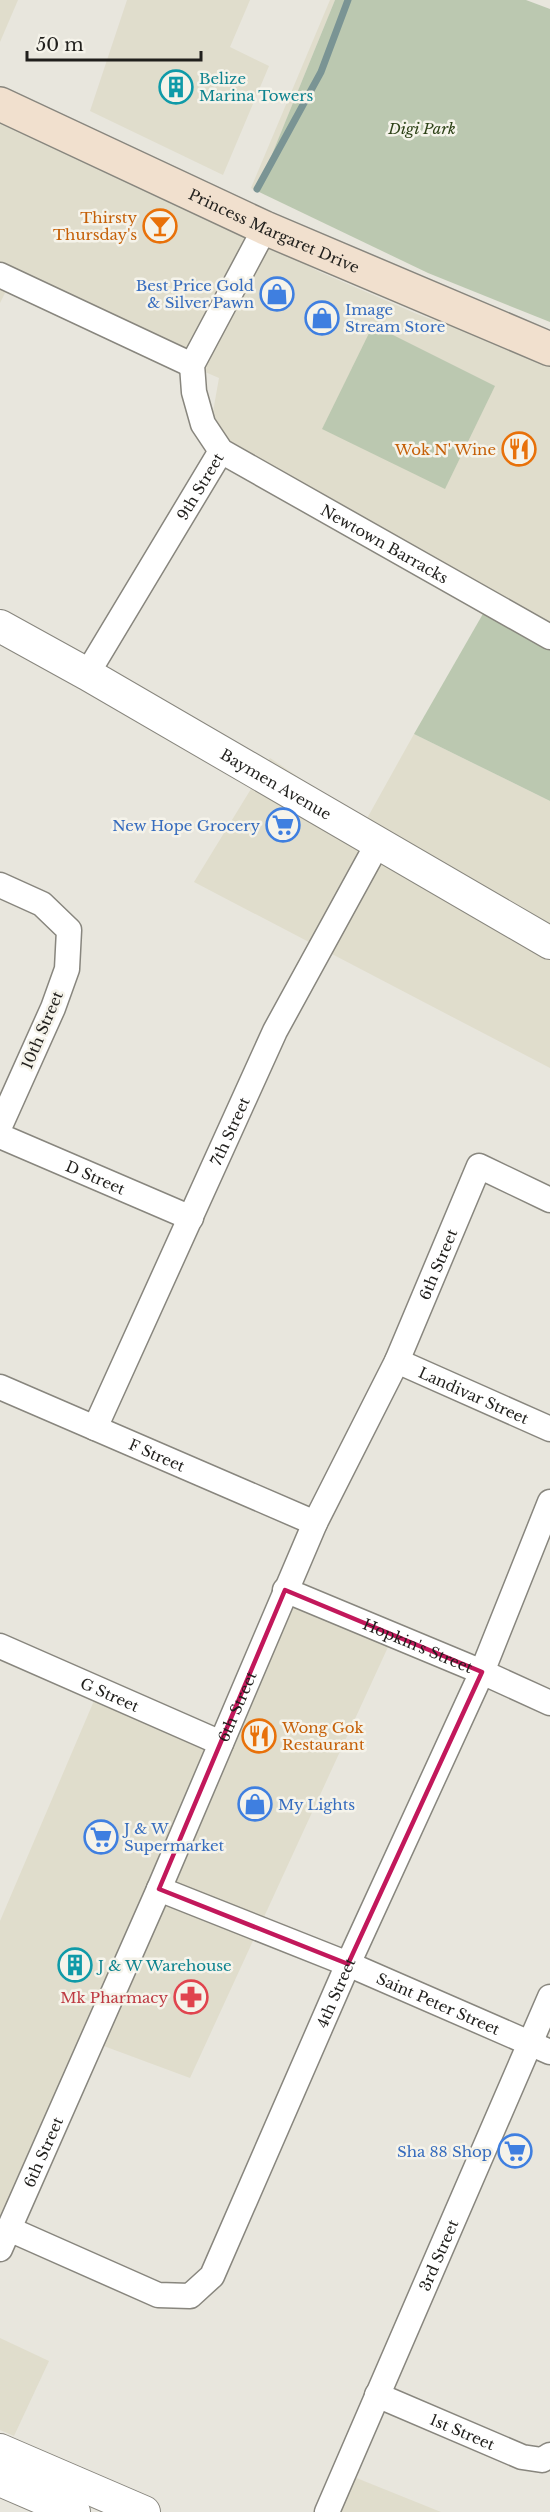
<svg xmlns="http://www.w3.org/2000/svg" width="550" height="2512" font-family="'Libre Baskerville',serif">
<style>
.built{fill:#e0ddcc}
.green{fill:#bbc8b0}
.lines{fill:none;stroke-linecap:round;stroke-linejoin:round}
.stream{stroke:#7a9494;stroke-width:7}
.minor-casing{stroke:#88867e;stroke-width:27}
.tertiary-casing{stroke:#88867e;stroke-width:34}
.secondary-casing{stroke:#88867e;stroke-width:36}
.minor{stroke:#fff;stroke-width:24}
.tertiary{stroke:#fff;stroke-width:32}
.secondary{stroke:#f1e0ce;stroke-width:33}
.marked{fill:none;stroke:#c2185b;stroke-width:4.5;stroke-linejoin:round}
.labels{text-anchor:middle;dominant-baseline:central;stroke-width:5;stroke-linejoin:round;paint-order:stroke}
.culture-label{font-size:15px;fill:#0d838f;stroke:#f5f3ea;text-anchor:start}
.park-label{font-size:15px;font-style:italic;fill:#2d4217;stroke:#f5f3ea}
.food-label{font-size:15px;fill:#c56008;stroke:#f5f3ea;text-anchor:end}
.street-label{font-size:15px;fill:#201f1c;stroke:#f5f3ea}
.shop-label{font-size:15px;fill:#366cbe;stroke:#f5f3ea;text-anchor:end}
.health-label{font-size:15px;fill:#be3a42;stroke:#f5f3ea;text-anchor:end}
</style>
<rect width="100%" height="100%" fill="#e8e6dd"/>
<g class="built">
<path d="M0 0H18L0 42Z"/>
<path d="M127 0H250L230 47 269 66 223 175 90 111Z"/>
<path d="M330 0H335L257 191 251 188Z"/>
<path d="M0 117 237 229 320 272 417 314 550 363V650L206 451 219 378 8 287 0 303Z"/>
<path d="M414 734 550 801V1068L194 882 270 758 365 822Z"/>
<path d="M285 1597 394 1634 190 2078 93 2042 0 2244V1921L99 1689 214 1733Z"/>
<path d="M0 2338 49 2361 14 2436 0 2430Z"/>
<path d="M344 2473 441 2512H328Z"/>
</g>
<g class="green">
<path d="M335 0H526L550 9V322L428 273 257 191Z"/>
<path d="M373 325 495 386 445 489 322 429Z"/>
<path d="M484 612 550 650V801L414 734Z"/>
</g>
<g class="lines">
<path class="stream" d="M257 189 321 72 348 0"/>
<defs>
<g id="minor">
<path id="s1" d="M265 228 192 365 194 392 203 424 221 451 550 637"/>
<path d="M0 275 192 365"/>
<path id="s2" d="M87 674 221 451"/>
<path d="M0 885 42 904 69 930 67 969 53 1008 0 1126"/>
<path id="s3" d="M0 1136 191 1218"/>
<path id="s4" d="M397 1361 550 1429"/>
<path id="s5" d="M0 1387 315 1523"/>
<path id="s6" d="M95 1428 275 1031 378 843"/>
<path id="s7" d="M285 1590 482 1672 550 1703"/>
<path id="s8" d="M0 1646 221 1743"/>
<path id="s9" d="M159 1889 348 1964 550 2052"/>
<path id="s10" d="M9 2229 158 2295 190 2296 212 2276 348 1964 482 1672 550 1502"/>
<path id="s11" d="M0 2249 159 1889 315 1523 397 1361 479 1166 550 1200"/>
<path id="s12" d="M377 2395 522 2457 542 2460 550 2455"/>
<path id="s13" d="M327 2512 550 1997"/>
</g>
<g id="tertiary">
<path id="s14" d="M0 626 87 674 550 943"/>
<path d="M0 2450 144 2512"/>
<path d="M0 2480 74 2512"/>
</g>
<g id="secondary">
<path id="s15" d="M0 104 265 228 550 349"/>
</g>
</defs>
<use href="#minor" class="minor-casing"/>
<use href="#tertiary" class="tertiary-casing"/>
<use href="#secondary" class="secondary-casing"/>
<use href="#minor" class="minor"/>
<use href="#tertiary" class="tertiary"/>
<use href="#secondary" class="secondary"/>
</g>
<path class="marked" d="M285 1590 482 1672 348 1964 159 1889Z"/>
<defs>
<symbol id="building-ring" viewBox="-11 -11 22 22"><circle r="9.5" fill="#f5f3ea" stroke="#0f9aa8" stroke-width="1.5"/><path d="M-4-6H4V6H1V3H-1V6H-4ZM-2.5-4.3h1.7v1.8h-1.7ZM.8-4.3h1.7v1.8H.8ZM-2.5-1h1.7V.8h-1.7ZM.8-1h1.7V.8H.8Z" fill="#0f9aa8"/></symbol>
<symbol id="bar-ring" viewBox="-11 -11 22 22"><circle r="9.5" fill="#f5f3ea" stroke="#e8710a" stroke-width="1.5"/><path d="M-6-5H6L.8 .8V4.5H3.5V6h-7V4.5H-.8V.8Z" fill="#e8710a"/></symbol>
<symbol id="shop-ring" viewBox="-11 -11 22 22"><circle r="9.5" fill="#f5f3ea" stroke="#3f7fe0" stroke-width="1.5"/><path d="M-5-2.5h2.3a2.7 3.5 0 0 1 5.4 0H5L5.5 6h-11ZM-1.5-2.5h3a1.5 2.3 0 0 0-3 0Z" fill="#3f7fe0"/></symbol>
<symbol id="restaurant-ring" viewBox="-11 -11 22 22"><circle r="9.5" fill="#f5f3ea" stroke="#e8710a" stroke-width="1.5"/><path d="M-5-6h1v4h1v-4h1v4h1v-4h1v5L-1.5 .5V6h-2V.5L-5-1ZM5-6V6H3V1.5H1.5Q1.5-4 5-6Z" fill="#e8710a"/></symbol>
<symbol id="supermarket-ring" viewBox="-11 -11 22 22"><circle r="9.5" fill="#f5f3ea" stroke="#3f7fe0" stroke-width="1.5"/><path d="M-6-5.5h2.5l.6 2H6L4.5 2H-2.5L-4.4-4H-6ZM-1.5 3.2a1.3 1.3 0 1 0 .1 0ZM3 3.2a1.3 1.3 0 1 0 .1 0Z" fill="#3f7fe0"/></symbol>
<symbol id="pharmacy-ring" viewBox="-11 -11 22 22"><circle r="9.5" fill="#f5f3ea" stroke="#e0444e" stroke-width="1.5"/><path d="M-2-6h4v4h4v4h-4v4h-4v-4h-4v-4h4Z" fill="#e0444e"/></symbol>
</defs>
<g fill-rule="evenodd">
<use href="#building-ring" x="157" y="68" width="38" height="38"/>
<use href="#bar-ring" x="141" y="207" width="38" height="38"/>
<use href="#shop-ring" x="258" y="275" width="38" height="38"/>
<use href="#shop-ring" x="303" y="299" width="38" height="38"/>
<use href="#restaurant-ring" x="500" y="430" width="38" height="38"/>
<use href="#supermarket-ring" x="264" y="806" width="38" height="38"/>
<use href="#restaurant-ring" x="240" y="1717" width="38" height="38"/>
<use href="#shop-ring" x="236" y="1785" width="38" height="38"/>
<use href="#supermarket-ring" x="82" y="1818" width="38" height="38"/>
<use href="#building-ring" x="56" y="1946" width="38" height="38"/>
<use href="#pharmacy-ring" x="172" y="1978" width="38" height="38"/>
<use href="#supermarket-ring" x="496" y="2132" width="38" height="38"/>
</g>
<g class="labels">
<g class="culture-label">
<text x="199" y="78">Belize<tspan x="199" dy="17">Marina Towers</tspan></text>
<text x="98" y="1965">J &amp; W Warehouse</text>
</g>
<g class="park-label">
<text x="422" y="128">Digi Park</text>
</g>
<g class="food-label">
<text x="137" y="217">Thirsty<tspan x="137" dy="17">Thursday's</tspan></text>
<text x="496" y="449">Wok N' Wine</text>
<text x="282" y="1727" text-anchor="start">Wong Gok<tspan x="282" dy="17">Restaurant</tspan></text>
</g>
<g class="street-label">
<text stroke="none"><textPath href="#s15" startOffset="302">Princess Margaret Drive</textPath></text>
<text stroke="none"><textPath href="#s2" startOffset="219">9th Street</textPath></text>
<text stroke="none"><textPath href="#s1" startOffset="436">Newtown Barracks</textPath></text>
<text stroke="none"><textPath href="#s14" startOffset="318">Baymen Avenue</textPath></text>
<text transform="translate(42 1030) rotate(-67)">10th Street</text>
<text stroke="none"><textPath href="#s6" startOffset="326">7th Street</textPath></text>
<text stroke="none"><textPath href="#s3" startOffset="104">D Street</textPath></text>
<text stroke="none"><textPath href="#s11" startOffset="1078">6th Street</textPath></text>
<text stroke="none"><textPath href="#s4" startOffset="84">Landivar Street</textPath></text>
<text stroke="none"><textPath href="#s5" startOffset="171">F Street</textPath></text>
<text stroke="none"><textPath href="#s7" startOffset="144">Hopkin's Street</textPath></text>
<text stroke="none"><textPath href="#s8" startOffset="120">G Street</textPath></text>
<text stroke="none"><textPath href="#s11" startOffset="592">6th Street</textPath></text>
<text stroke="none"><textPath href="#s10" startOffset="534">4th Street</textPath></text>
<text stroke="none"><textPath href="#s9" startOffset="302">Saint Peter Street</textPath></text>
<text stroke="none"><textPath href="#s11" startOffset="106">6th Street</textPath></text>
<text stroke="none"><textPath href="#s13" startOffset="280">3rd Street</textPath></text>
<text stroke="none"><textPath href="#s12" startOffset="93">1st Street</textPath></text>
</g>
<g class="shop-label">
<text x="254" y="285">Best Price Gold<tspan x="254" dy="17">&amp; Silver Pawn</tspan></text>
<text x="345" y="309" text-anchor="start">Image<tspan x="345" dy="17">Stream Store</tspan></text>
<text x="260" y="825">New Hope Grocery</text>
<text x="278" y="1804" text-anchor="start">My Lights</text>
<text x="124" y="1828" text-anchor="start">J &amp; W<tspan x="124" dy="17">Supermarket</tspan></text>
<text x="492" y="2151">Sha 88 Shop</text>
</g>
<g class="health-label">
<text x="168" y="1997">Mk Pharmacy</text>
</g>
</g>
<path d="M27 51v9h174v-9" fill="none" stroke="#201f1c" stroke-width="3"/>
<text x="36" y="51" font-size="18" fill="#201f1c" stroke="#f5f3ea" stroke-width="4.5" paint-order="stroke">50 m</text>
</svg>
